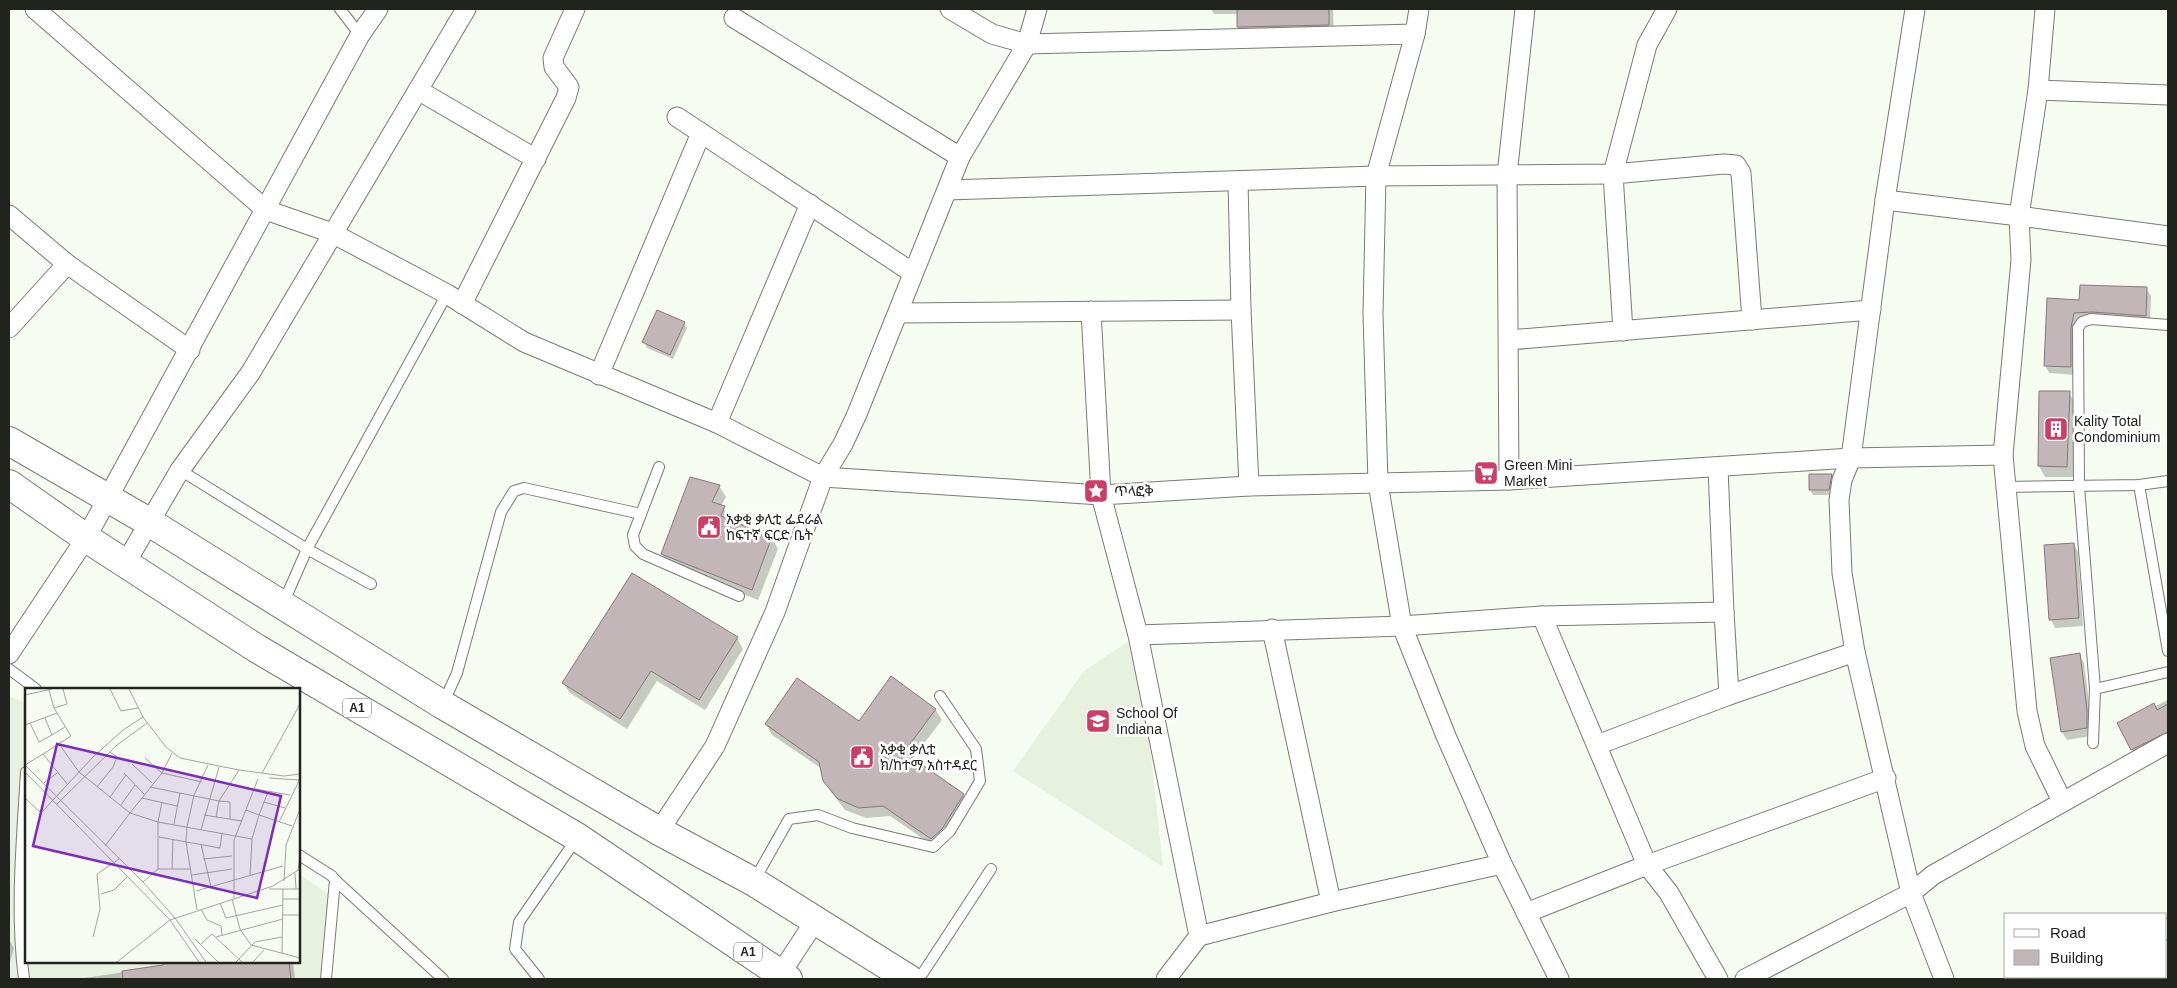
<svg xmlns="http://www.w3.org/2000/svg" width="2177" height="988" font-family="Arial,'Noto Sans Ethiopic',sans-serif">
<style>
.built{fill:#e8f0e0}
.shadow{fill:#0003}
.building{fill:#c2b6b8;stroke:#83787a}
.lines{fill:none;stroke-linecap:round;stroke-linejoin:round}
.service-casing{stroke:#787c74;stroke-width:12}
.minor-casing{stroke:#787c74;stroke-width:21}
.primary-casing{stroke:#787c74;stroke-width:30}
.service{stroke:#fff;stroke-width:10}
.minor{stroke:#fff;stroke-width:19}
.primary{stroke:#fff;stroke-width:28}
.labels{text-anchor:middle;dominant-baseline:central;stroke-width:5;stroke-linejoin:round;paint-order:stroke}
.shield{fill:#fff;stroke:#646562;stroke-width:1}
.shield-label{font-size:12px;font-weight:bold;fill:#21231f}
.poi-label{font-size:14px;fill:#21231f;stroke:#fff;text-anchor:start}
.inset-road{fill:none;stroke:#a1a59e;stroke-width:1}
.view{fill:#7b2cbf;fill-opacity:0.15;stroke:#7b2cbf;stroke-width:2.5}
.inset-edge{fill:none;stroke:#21231f;stroke-width:2.5}
</style>
<rect width="100%" height="100%" fill="#f7fcf2"/>
<g class="built">
<path d="M1138 635 1163 867 1013 771 1084 671Z"/>
<path d="M9 696 26 703V962H299V874L331 896 328 979H9Z"/>
</g>
<g class="shadow">
<path d="M1211 9H1333L1334 34 1243 36 1238 27V14H1214Z"/>
<path d="M2146 288 2151 296 2150 324 2078 321 2075 375 2049 373 2045 365 2080 301Z"/>
<path d="M684 323 687 328 673 359 647 348 644 342Z"/>
<path d="M2069 393 2075 403 2073 477H2045L2039 466Z"/>
<path d="M1831 476 1834 481 1832 495H1813L1810 490Z"/>
<path d="M719 486 726 497 721 506 730 517 729 521 772 538 778 549 758 600 669 565 662 554Z"/>
<path d="M2074 544 2078 552 2083 626 2055 628 2051 620 2045 547Z"/>
<path d="M737 638 743 649 705 710 657 681 627 729 570 693 563 683Z"/>
<path d="M2079 655 2084 663 2091 718V736L2067 740 2062 732Z"/>
<path d="M2168 700V742L2136 758 2119 723Z"/>
<path d="M935 709 942 720 912 759 963 795 970 805 938 849 890 816 866 818 845 810 831 792 825 781 822 769 772 735 766 724 859 723Z"/>
<path d="M9 939 14 948 9 965Z"/>
<path d="M164 962H293L295 979H78L165 966Z"/>
</g>
<g class="building">
<path d="M1237 9H1329V25L1237 27Z"/>
<path d="M2080 285 2147 287 2146 316 2092 312 2074 313 2071 328V367L2044 366 2047 298 2079 300Z"/>
<path d="M657 310 685 322 670 355 642 342Z"/>
<path d="M2039 391H2070L2067 467 2038 466Z"/>
<path d="M1809 474H1832L1829 490H1809Z"/>
<path d="M690 477 720 485 712 502 725 506 721 516 772 537 752 590 661 554Z"/>
<path d="M2074 543 2079 618 2049 620 2044 545Z"/>
<path d="M632 573 738 637 699 700 651 671 620 719 562 683Z"/>
<path d="M2080 653 2087 710V728L2061 732 2050 658Z"/>
<path d="M891 676 936 709 904 752 964 794 942 829 931 839 883 806 859 808 838 799 823 781 819 762 765 724 797 678 859 721Z"/>
<path d="M2154 703 2157 710 2168 704V732L2131 750 2117 723Z"/>
<path d="M163 962H289L291 979H123L122 971 163 965Z"/>
</g>
<g class="lines">
<defs>
<g id="service">
<path d="M340 9 360 35"/>
<path d="M659 467 633 535 635 546 643 554 739 596"/>
<path d="M180 470 307 549 371 584"/>
<path d="M2139 485 2168 651"/>
<path d="M2006 487 2139 485 2168 481"/>
<path d="M283 604 307 549 447 294"/>
<path d="M9 669 36 689"/>
<path d="M2095 689 2168 672"/>
<path d="M443 704 457 673 501 512 514 491 524 488 641 514"/>
<path d="M2093 743 2095 689 2079 486 2078 328 2082 322 2091 319 2168 325"/>
<path d="M299 855 332 876 335 880 326 979"/>
<path d="M335 880 443 979"/>
<path d="M754 881 789 819 818 815 852 828 933 847 950 831 980 781 976 749 940 696"/>
<path d="M24 979C15 912 22 840 26 772"/>
<path d="M539 979 515 949 519 922 577 838"/>
<path d="M919 979 991 869"/>
</g>
<g id="minor">
<path d="M35 9 266 210 332 233 447 294 524 342 717 423 823 477 775 612 715 746 659 831"/>
<path d="M950 9 992 34 1027 44 1415 34"/>
<path d="M1037 9 1027 44 960 157 857 414 843 444 823 477 1101 495 1091 311"/>
<path d="M1419 9 1415 34 1376 176 1373 314 1378 483 1402 626 1446 736 1502 864 1559 979"/>
<path d="M1915 9 1885 200 1851 458 1842 480 1839 500 1842 573 1855 652 1911 893 1944 979"/>
<path d="M734 18 960 157"/>
<path d="M418 90 536 159"/>
<path d="M2038 90 2168 95"/>
<path d="M677 117 913 273"/>
<path d="M1238 182 1241 310 1249 486"/>
<path d="M947 190 1376 176 1613 174 1647 45 1667 9"/>
<path d="M1885 200 2019 216 2038 90 2045 9"/>
<path d="M9 215 67 264 190 350"/>
<path d="M462 304 566 98 569 87 554 67 553 58 575 9"/>
<path d="M899 313 1241 310"/>
<path d="M9 328 67 264"/>
<path d="M1623 331 1613 174 1724 164 1736 165 1741 173 1752 320"/>
<path d="M1509 340 1871 310"/>
<path d="M599 375 701 133"/>
<path d="M717 423 810 204"/>
<path d="M2003 455 2021 260 2019 216 2168 236"/>
<path d="M1509 480 1507 175 1525 9"/>
<path d="M125 564 180 470 251 372 466 9"/>
<path d="M1724 612 1729 695"/>
<path d="M1542 616 1647 865 1669 893 1718 979"/>
<path d="M1272 629 1331 902"/>
<path d="M1138 635 1402 626 1542 616 1724 612 1718 468"/>
<path d="M9 654 86 538 360 35 378 9"/>
<path d="M1597 745 1729 695 1855 652"/>
<path d="M1526 913 1647 865 1886 778"/>
<path d="M2166 930 2168 928"/>
<path d="M1199 936 1331 902 1502 864"/>
<path d="M777 979 815 921"/>
<path d="M1166 979 1199 936 1138 635 1101 495 1249 486 1509 480 1851 458 2003 455 2027 711 2035 746 2062 801"/>
<path d="M1745 979 1911 893 1933 875 2168 743"/>
<path d="M2078 979 2082 977"/>
</g>
<g id="primary">
<path d="M9 441 149 522 443 705 659 831 754 882 909 979"/>
<path d="M9 484 86 538 256 648 577 837 788 979"/>
</g>
</defs>
<use href="#service" class="service-casing"/>
<use href="#minor" class="minor-casing"/>
<use href="#primary" class="primary-casing"/>
<use href="#service" class="service"/>
<use href="#minor" class="minor"/>
<use href="#primary" class="primary"/>
</g>
<defs>
<symbol id="building-square" viewBox="-11 -11 22 22"><rect x="-9" y="-9" width="18" height="18" rx="4" fill="#cd3e66" stroke="#fff"/><path d="M-4-6H4V6H1V3H-1V6H-4ZM-2.5-4.3h1.7v1.8h-1.7ZM.8-4.3h1.7v1.8H.8ZM-2.5-1h1.7V.8h-1.7ZM.8-1h1.7V.8H.8Z" fill="#fff"/></symbol>
<symbol id="supermarket-square" viewBox="-11 -11 22 22"><rect x="-9" y="-9" width="18" height="18" rx="4" fill="#cd3e66" stroke="#fff"/><path d="M-6-5.5h2.5l.6 2H6L4.5 2H-2.5L-4.4-4H-6ZM-1.5 3.2a1.3 1.3 0 1 0 .1 0ZM3 3.2a1.3 1.3 0 1 0 .1 0Z" fill="#fff"/></symbol>
<symbol id="sight-square" viewBox="-11 -11 22 22"><rect x="-9" y="-9" width="18" height="18" rx="4" fill="#cd3e66" stroke="#fff"/><path d="M0-6L1.8-2.2L6-1.7L2.9 1.2L3.7 5.4L0 3.3L-3.7 5.4L-2.9 1.2L-6-1.7L-1.8-2.2Z" fill="#fff"/></symbol>
<symbol id="civic-square" viewBox="-11 -11 22 22"><rect x="-9" y="-9" width="18" height="18" rx="4" fill="#cd3e66" stroke="#fff"/><path d="M-.6-6.5H3V-4.5H.6V-3L4-1V1h2V6H-6V1h2V-1L-.6-3ZM-1.2 2.5V6h2.4V2.5Z" fill="#fff"/></symbol>
<symbol id="school-square" viewBox="-11 -11 22 22"><rect x="-9" y="-9" width="18" height="18" rx="4" fill="#cd3e66" stroke="#fff"/><path d="M0-5L7-2L0 1L-7-2ZM-4 1L0 2.5L4 1V4Q0 6-4 4Z" fill="#fff"/></symbol>
</defs>
<g fill-rule="evenodd">
<use href="#building-square" x="2042" y="415" width="28" height="28"/>
<use href="#supermarket-square" x="1472" y="459" width="28" height="28"/>
<use href="#sight-square" x="1082" y="477" width="28" height="28"/>
<use href="#civic-square" x="695" y="513" width="28" height="28"/>
<use href="#school-square" x="1084" y="707" width="28" height="28"/>
<use href="#civic-square" x="848" y="743" width="28" height="28"/>
</g>
<g class="labels">
<g class="shield">
<rect x="343" y="698.5" width="28" height="19" rx="4"/>
<rect x="734" y="942.5" width="28" height="19" rx="4"/>
</g>
<g class="shield-label">
<text x="357" y="708">A1</text>
<text x="748" y="952">A1</text>
</g>
<g class="poi-label">
<text x="2074" y="421">Kality Total<tspan x="2074" dy="16">Condominium</tspan></text>
<text x="1504" y="465">Green Mini<tspan x="1504" dy="16">Market</tspan></text>
<text x="1114" y="491">ጥላፎቅ</text>
<text x="726" y="519">አቃቂ ቃሊቲ ፌደራል<tspan x="726" dy="16">ከፍተኛ ፍርድ ቤት</tspan></text>
<text x="1116" y="713">School Of<tspan x="1116" dy="16">Indiana</tspan></text>
<text x="880" y="749">አቃቂ ቃሊቲ<tspan x="880" dy="16">ክ/ከተማ አስተዳደር</tspan></text>
</g>
</g>
<g transform="translate(25 688)">
<rect width="275" height="275" fill="#f7fcf2"/>
<path class="inset-road" d="M85 1 96 23 113 20M104 1 118 29 141 59 155 70 214 82 259 88 275 86M24 2 29 20 46 48 18 66 43 97M0 7 27 1M29 20 42 16 38 1M5 35 14 54 27 47 20 30M0 37 32 25M27 47 40 39M34 56 54 84 105 125 80 158M120 70 137 85 177 94M107 76 127 95M0 77 18 66M0 77 118 194 150 230 181 274M0 84 145 232 174 274M99 85 119 106M237 85 275 16M244 90 274 92M19 95 32 85M72 99 88 79 92 69 85 64M125 99 194 113 214 82M230 101 265 107M85 109 101 87M0 110 16 125 68 69 98 42 118 29M117 110 152 118M137 114 133 134 105 125 137 85 147 65M239 114 260 120M31 117 92 57 122 35M96 117 110 97M221 122 234 127 243 104M179 127 217 133M191 129 194 113 205 114V131M254 134 275 91M149 136 155 105M176 142 194 79M134 149 195 160 197 145M227 151 234 127 267 138M176 156 186 199M178 171 207 168M133 181H166M147 181 148 151M273 183 275 167M270 185 271 201M167 187 207 181M259 193 261 157 275 121M118 194 133 181V134L227 151 225 188M244 201H258L257 266M258 201H275M171 203 258 178M76 206 89 202 102 189M209 210V152L233 91M207 211 215 241 226 257 275 270M258 211H275M195 215 201 230 258 217M176 221 182 232 196 238 197 247M172 222 161 154 162 139 169 107 183 77M258 227H275M68 249 75 221 72 186 94 171M191 249 258 231M170 251 193 274M175 257 187 246 217 274M92 274 145 232 248 198 275 181M211 274 230 254 257 249M228 274 239 262"/>
<path class="view" d="M32 56 256 108 232 210 8 158Z"/>
<rect width="275" height="275" class="inset-edge"/>
</g>
<rect width="2177" height="988" fill="none" stroke="#21231f" stroke-width="20"/>
<rect x="2004" y="913" width="162" height="65" fill="#ffffff" stroke="#a6a7a5"/>
<rect x="2014" y="929" width="25" height="8" fill="#ffffff" stroke="#a6a7a5"/>
<text x="2050" y="938" font-size="15" fill="#21231f">Road</text>
<rect x="2014" y="950" width="25" height="15" fill="#c2b6b8" stroke="#a6a7a5"/>
<text x="2050" y="963" font-size="15" fill="#21231f">Building</text>
</svg>
